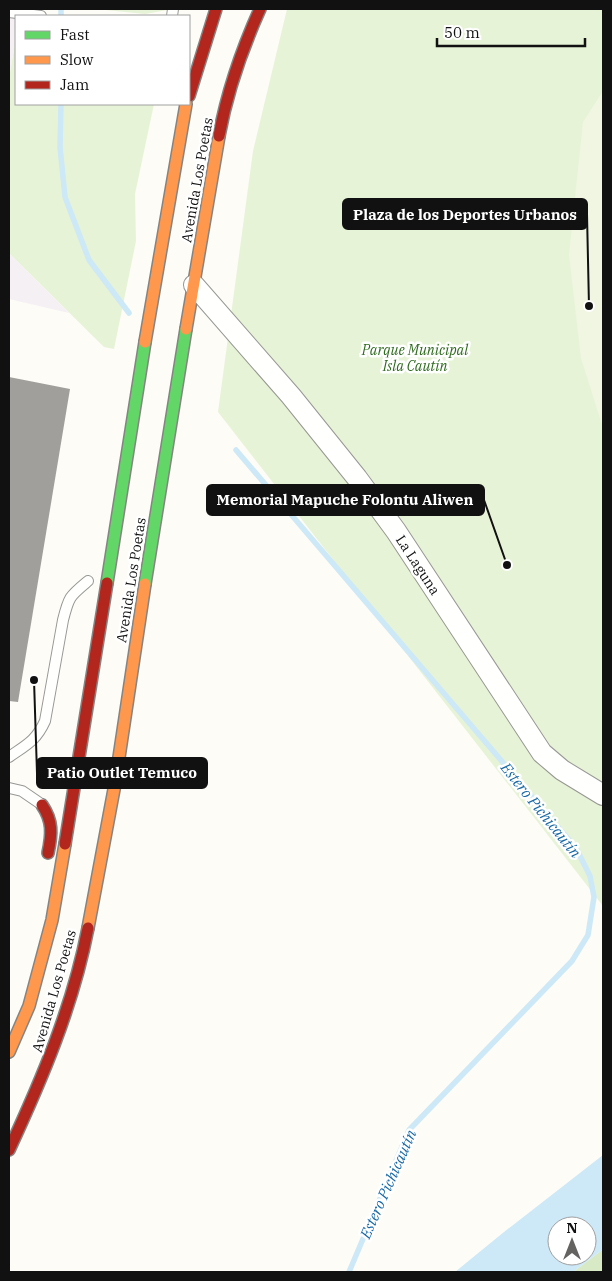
<svg xmlns="http://www.w3.org/2000/svg" width="612" height="1281" font-family="'IBM Plex Serif',serif">
<style>
.industrial{fill:#f5f0f3}
.green{fill:#e7f3d7}
.forest{fill:#d8eac5}
.pitch{fill:#f0f6e1}
.water{fill:#cde8f7;fill-rule:evenodd}
.lines{fill:none;stroke-linecap:round;stroke-linejoin:round}
.stream{stroke:#cde8f7;stroke-width:5.5}
.building{fill:#a19f9c}
.lane-casing{stroke:#979795;stroke-width:12}
.street-casing{stroke:#979795;stroke-width:22}
.fast-casing{stroke:#858482;stroke-width:14}
.slow-casing{stroke:#858482;stroke-width:14}
.jam-casing{stroke:#858482;stroke-width:14}
.lane{stroke:#fffffe;stroke-width:10}
.street{stroke:#fffffe;stroke-width:20}
.fast{stroke:#63d668;stroke-width:11}
.slow{stroke:#ff974d;stroke-width:11}
.jam{stroke:#b3261e;stroke-width:11}
.labels{text-anchor:middle;dominant-baseline:central;stroke-width:5;stroke-linejoin:round;paint-order:stroke}
.street-label{font-size:14px;fill:#111;stroke:#fff}
.park-label{font-size:14px;font-style:italic;fill:#2f6b1f;stroke:#fff}
.water-label{font-size:15px;font-style:italic;fill:#1768a6;stroke:#fff}
.leader{fill:none;stroke:#111;stroke-width:2}
.callout-dot{fill:#111;stroke:#fff;stroke-width:2}
.callout{fill:#111;stroke:#111;stroke-width:2}
.callout-label{font-size:15px;text-anchor:middle;font-weight:bold;fill:#fff}
</style>
<rect width="100%" height="100%" fill="#fdfcf7"/>
<g class="industrial">
<path d="M9 9 16 16V38L9 78Z"/>
<path d="M9 253 69 313 9 299Z"/>
</g>
<g class="green">
<path d="M96 9H173L145 14Z"/>
<path d="M287 9H603V906L218 412 253 151Z"/>
<path d="M16 38V104H154L135 194 136 241 114 349 104 347 9 253V78Z"/>
</g>
<path class="forest" d="M603 1249V1272H573L602 1250Z"/>
<path class="pitch" d="M603 91V428L581 358 569 255 583 122Z"/>
<path class="water" d="M603 1155 602 1250 573 1272H455L504 1232ZM557 1226H587V1256H557Z"/>
<g class="lines">
<g class="stream">
<path d="M61 9V16"/>
<path d="M61 104 60 147 65 197 89 260 129 313"/>
<path d="M236 450 576 848 590 876 594 897 588 935 572 961 409 1130 349 1272"/>
</g>
</g>
<path class="building" d="M9 377 70 389 18 702 9 701Z"/>
<g class="lines">
<defs>
<g id="lane">
<path d="M9 12 41 16"/>
<path d="M172 16 173 9"/>
<path d="M9 757C26 745 36 741 45 721L63 620C69 596 70 596 88 581"/>
<path d="M9 788 22 791 41 804"/>
</g>
<path id="street" d="M194 285 291 396 357 478 396 531 542 753 562 770 603 795"/>
<g id="fast">
<path d="M107 583 145 342"/>
<path d="M145 584 186 329"/>
</g>
<g id="slow">
<path d="M186 329 219 136"/>
<path d="M145 342 186 104"/>
<path d="M88 928 115 784 145 584"/>
<path d="M9 1052 29 1006 52 920 65 844"/>
</g>
<g id="jam">
<path d="M189 96 216 9"/>
<path d="M219 136C227 92 242 49 260 9"/>
<path d="M42 805C53 821 52 834 48 853"/>
<path d="M65 844 107 583"/>
<path d="M9 1150C42 1079 73 1006 88 928"/>
</g>
</defs>
<use href="#lane" class="lane-casing"/>
<use href="#street" class="street-casing"/>
<use href="#fast" class="fast-casing"/>
<use href="#slow" class="slow-casing"/>
<use href="#jam" class="jam-casing"/>
<use href="#lane" class="lane"/>
<use href="#street" class="street"/>
<use href="#fast" class="fast"/>
<use href="#slow" class="slow"/>
<use href="#jam" class="jam"/>
</g>
<g class="labels">
<g class="street-label">
<text transform="translate(197 180) rotate(-80)">Avenida Los Poetas</text>
<text transform="translate(418 565) rotate(57)">La Laguna</text>
<text transform="translate(131 580) rotate(-81)">Avenida Los Poetas</text>
<text transform="translate(54 991) rotate(-74)">Avenida Los Poetas</text>
</g>
<g class="park-label">
<text x="415" y="350">Parque Municipal<tspan x="415" dy="16">Isla Cautín</tspan></text>
</g>
<g class="water-label">
<text transform="translate(541 810) rotate(51)">Estero Pichicautín</text>
<text transform="translate(388 1184) rotate(-66)">Estero Pichicautín</text>
</g>
</g>
<path class="leader" d="M589 306L587 214M507 565L484 500M34 680L37 773"/>
<g class="callout-dot">
<circle cx="589" cy="306" r="5"/>
<circle cx="507" cy="565" r="5"/>
<circle cx="34" cy="680" r="5"/>
</g>
<g class="callout">
<rect x="343" y="199" width="244" height="30" rx="5"/>
<rect x="207" y="485" width="277" height="30" rx="5"/>
<rect x="37" y="758" width="170" height="30" rx="5"/>
</g>
<g class="callout-label">
<text x="465" y="220">Plaza de los Deportes Urbanos</text>
<text x="345" y="505">Memorial Mapuche Folontu Aliwen</text>
<text x="122" y="778">Patio Outlet Temuco</text>
</g>
<rect width="612" height="1281" fill="none" stroke="#111111" stroke-width="20"/>
<rect x="15" y="15" width="175" height="90" fill="#ffffff" stroke="#a0a0a0"/>
<rect x="25" y="31" width="25" height="8" fill="#63d668" stroke="#a0a0a0"/>
<text x="60" y="40" font-size="15" fill="#111111">Fast</text>
<rect x="25" y="56" width="25" height="8" fill="#ff974d" stroke="#a0a0a0"/>
<text x="60" y="65" font-size="15" fill="#111111">Slow</text>
<rect x="25" y="81" width="25" height="8" fill="#b3261e" stroke="#a0a0a0"/>
<text x="60" y="90" font-size="15" fill="#111111">Jam</text>
<g transform="translate(572 1241)"><circle r="24" fill="#ffffff" stroke="#a0a0a0"/>
<path d="M0-4L9 19L0 12L-9 19Z" fill="#646362"/>
<text y="-8" font-size="14" font-weight="bold" text-anchor="middle" fill="#111111">N</text>
</g>
<path d="M437 38v8h148v-8" fill="none" stroke="#111111" stroke-width="2.5"/>
<text x="444" y="38" font-size="15" fill="#111111" stroke="#ffffff" stroke-width="4" paint-order="stroke">50 m</text>
</svg>
